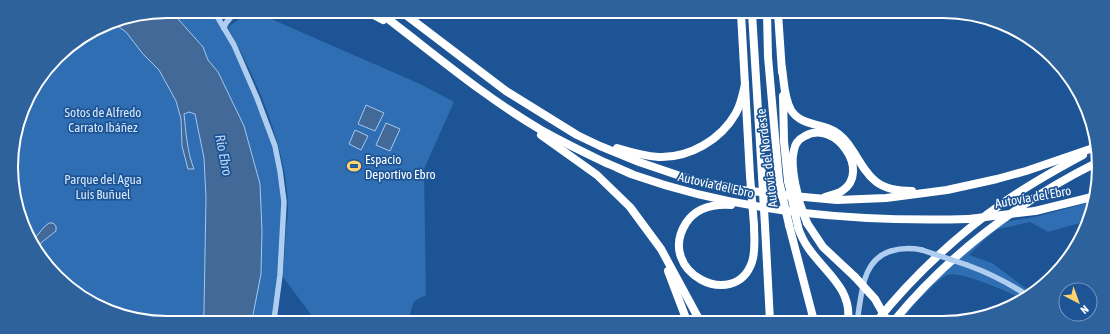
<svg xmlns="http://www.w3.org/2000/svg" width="1110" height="334" font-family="'Asap Condensed',sans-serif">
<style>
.green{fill:#306eb3}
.water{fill:#426998;stroke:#a3c9f1}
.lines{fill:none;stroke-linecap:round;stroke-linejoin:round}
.minor{stroke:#afceef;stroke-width:5.5}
.highway{stroke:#fff;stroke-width:8}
.minor-bridge{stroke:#afceef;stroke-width:5.5}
.highway-bridge{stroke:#fff;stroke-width:8}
.labels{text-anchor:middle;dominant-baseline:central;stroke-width:3.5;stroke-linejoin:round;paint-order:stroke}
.park-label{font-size:13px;fill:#d6e7fb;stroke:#1c5495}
.street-label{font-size:13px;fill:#fff;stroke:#1c5495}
.poi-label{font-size:13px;fill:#fff;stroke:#1c5495;text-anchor:start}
.water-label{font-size:14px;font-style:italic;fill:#bcd7f6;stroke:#1c5495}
.rim{fill:none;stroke:#fff;stroke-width:2}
</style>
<rect width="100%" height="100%" fill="#1c5495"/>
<g class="green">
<path d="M171 11H211L230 38 275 146 284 202 279 304 276 320H252L254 316 260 184 244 126 218 72 208 60 203 47Z"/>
<path d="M246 11H253L420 84 454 102 424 169 426 295 414 301 408 321 315 320 283 277C284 261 285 245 286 228 287 221 288 214 288 207 287 147 256 79 228 27L237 21Z"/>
<path d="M112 22 126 32 143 54 159 70 176 102 181 119 182 146 194 169C187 151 186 132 184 114L189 112 195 114 204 158 206 197 204 312 203 320H136L81 297 37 254 16 207 12 147 27 98 64 50 108 23Z"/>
<path d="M1095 201 1087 221 1048 232 1030 222 998 229 984 240 969 255 992 263 1032 293 1029 295 999 281 1026 297 1023 299C1010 293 960 270 947 275 939 279 930 289 924 295 915 303 907 311 903 322H897L951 265 1004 222 1035 217Z"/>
</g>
<g class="water">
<path d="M167 11H171L203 47 208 60 218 72 244 126 260 184 262 231 261 274 252 320H203L204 312 206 197 204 158 195 114 189 112 184 114C186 132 187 152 194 169H188L182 146 181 119 176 101 159 70 143 54 126 32 112 22Z"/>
<path d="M366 105 384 113 375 131 358 124Z"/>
<path d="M386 123 400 129 390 151 376 145Z"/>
<path d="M355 130 368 136 361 150 349 144Z"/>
<path d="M49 223H53L56 226V231L42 242 35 250 32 242 44 227Z"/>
</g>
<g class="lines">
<g class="minor">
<path d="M214 11 234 45 257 98 275 146 280 171 284 202 280 275 274 320"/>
<path d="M224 28C225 20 233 19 233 11"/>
<path d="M967 265C989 273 1009 283 1028 296"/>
<path d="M857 321C862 295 861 260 891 251 901 248 912 248 922 250"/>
</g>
<g class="highway">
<path d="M368 12 383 20"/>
<path d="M379 12C432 52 483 96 541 130 561 141 583 152 604 162 614 166 624 171 634 175 741 213 856 222 969 219"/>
<path d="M402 12 506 91 577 135 600 146 639 162 695 181 743 190 793 196 837 200 886 198 947 190 997 179 1026 171 1096 147"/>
<path d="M741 13 750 176"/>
<path d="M752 13 762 176"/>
<path d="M767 13 768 57 779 181"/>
<path d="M778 13 782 72"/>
<path d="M782 68C784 81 784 98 791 110 801 126 820 123 834 131 843 136 848 143 853 151 870 179 877 191 912 191"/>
<path d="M783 96 784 141 788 181"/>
<path d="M541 135 597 175 630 207 661 249 700 321"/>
<path d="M617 148C630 152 644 156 659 157 689 158 721 140 736 113 741 104 743 94 745 84"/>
<path d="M795 183C793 172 791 160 794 150 795 143 799 139 805 136 835 119 872 171 842 191 837 194 831 195 825 197"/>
<path d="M731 205C714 204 696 208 686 223 655 272 735 312 752 262 756 250 754 237 754 225"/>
<path d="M1035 211 1096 196"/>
<path d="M807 223 823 247 855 277"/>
<path d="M789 225 814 321"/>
<path d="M765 226 770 321"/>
<path d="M798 227C809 265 853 280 848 321"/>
<path d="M668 271 687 321"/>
<path d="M876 322C914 275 958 234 1007 200 1032 183 1057 169 1083 155"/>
<path d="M893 322C949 254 1018 202 1096 163"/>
</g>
<path class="minor-bridge" d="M922 250 967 265"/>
<g class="highway-bridge">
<path d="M750 176 754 225"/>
<path d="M762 176 765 226"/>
<path d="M779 181 789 225"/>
<path d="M788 181 798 227"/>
<path d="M795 183 800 204 807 223"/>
<path d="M969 219 1035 211"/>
<path d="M855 277 875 299 888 322"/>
</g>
</g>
<defs>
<symbol id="stadium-bare" viewBox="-9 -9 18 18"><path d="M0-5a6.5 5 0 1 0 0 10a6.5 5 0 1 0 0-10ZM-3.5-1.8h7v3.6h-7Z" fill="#ffd26e" stroke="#1c5495" stroke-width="2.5" paint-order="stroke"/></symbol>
</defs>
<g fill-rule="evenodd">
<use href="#stadium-bare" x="344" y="156" width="20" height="20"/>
</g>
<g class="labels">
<g class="park-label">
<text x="103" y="112">Sotos de Alfredo<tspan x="103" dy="15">Carrato Ibáñez</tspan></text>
<text x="103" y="179">Parque del Agua<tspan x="103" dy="15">Luis Buñuel</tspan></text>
</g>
<g class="street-label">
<text transform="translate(767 158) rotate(-97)">Autovía del Nordeste</text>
<text transform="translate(716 185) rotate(13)">Autovía del Ebro</text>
<text transform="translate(1033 197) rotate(-10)">Autovía del Ebro</text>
</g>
<g class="poi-label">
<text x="365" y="159">Espacio<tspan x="365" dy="15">Deportivo Ebro</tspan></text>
</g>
<g class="water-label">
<text transform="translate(224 155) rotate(79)">Río Ebro</text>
</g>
</g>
<path d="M0 0H1110V334H0ZM167 18H943A149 149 0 0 1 1092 167V167A149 149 0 0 1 943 316H167A149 149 0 0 1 18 167V167A149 149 0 0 1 167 18Z" fill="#2e629d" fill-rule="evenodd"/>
<path class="rim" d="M167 18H943A149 149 0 0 1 1092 167V167A149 149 0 0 1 943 316H167A149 149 0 0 1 18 167V167A149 149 0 0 1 167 18Z"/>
<g transform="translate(1078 302) rotate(139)"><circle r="19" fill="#1c5495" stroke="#7798bf"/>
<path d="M0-3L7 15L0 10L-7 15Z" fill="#ffd26e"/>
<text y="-6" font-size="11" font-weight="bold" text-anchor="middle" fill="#ffffff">N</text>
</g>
</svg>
